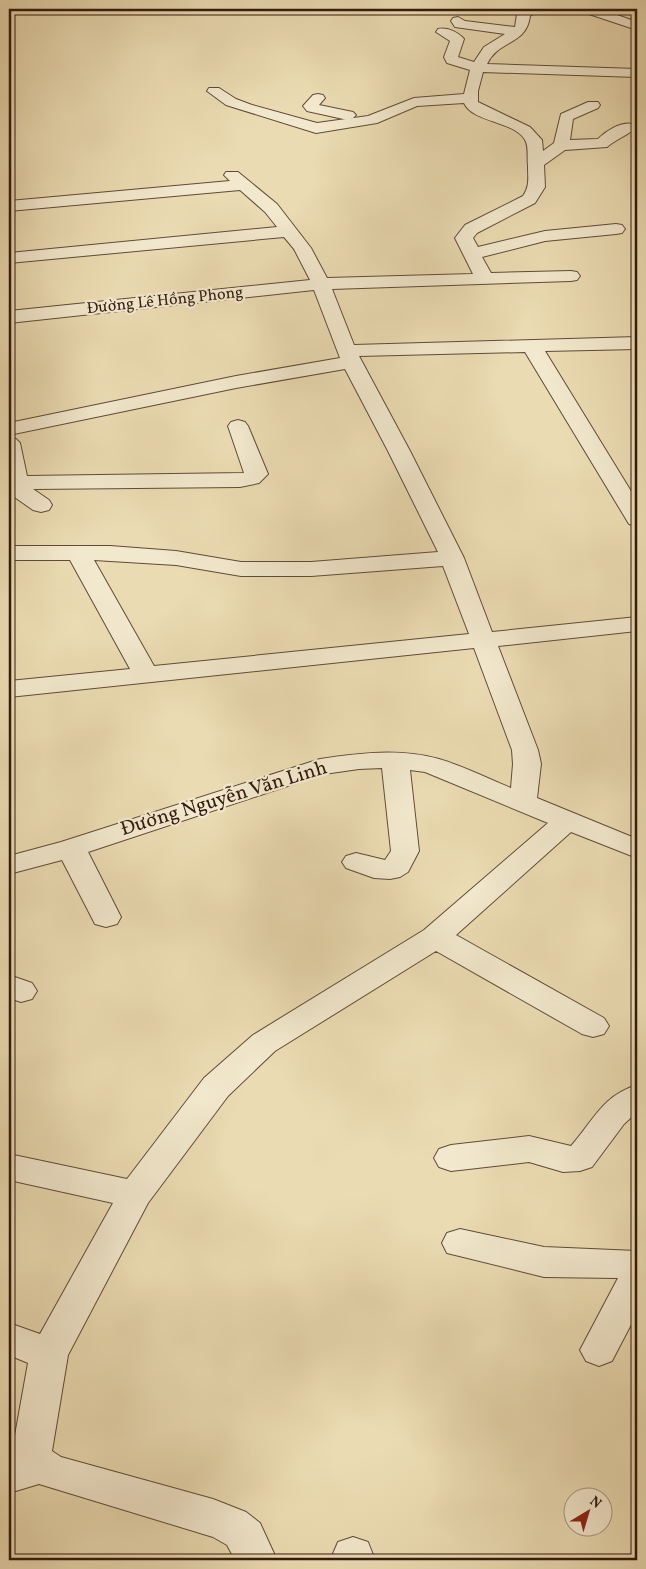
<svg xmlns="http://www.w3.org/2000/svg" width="646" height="1569" font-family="Vollkorn,serif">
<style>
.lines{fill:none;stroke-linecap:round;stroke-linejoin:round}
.minor-casing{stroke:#604b38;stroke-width:2}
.minor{fill:#f2e8cd;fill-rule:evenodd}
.labels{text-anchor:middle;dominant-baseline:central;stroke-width:4.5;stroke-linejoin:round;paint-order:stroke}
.far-street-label{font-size:16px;fill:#321b0f;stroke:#f2e8cd}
.street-label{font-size:20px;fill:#321b0f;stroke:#f2e8cd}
</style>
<rect width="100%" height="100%" fill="#ebdbb2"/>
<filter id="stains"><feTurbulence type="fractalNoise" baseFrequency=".004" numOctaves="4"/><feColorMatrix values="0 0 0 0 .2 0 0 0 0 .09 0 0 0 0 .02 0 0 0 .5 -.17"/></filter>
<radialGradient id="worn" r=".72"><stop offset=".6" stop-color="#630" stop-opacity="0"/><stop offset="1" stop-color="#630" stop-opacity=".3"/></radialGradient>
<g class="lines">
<defs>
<g id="minor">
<path d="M415 9H441C435 15 421 15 415 9Z"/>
<path d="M524 9H540L530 16C526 46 499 39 487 64L637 69V77L483 72 478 91V102L530 127 542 140 543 151 554 143 561 114 588 102H598L600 105 598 108 573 119 570 140 598 139C606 131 621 121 633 124L636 127C629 135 616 139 607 147L565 150 544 165 545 187 535 203 477 233 473 238 478 247 545 231 616 224 622 225 625 229 622 233 616 234 545 241 482 257 491 273 571 271 577 272 580 276 577 280 571 281 332 289 354 345 637 337V349L545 351 637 501V526L629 524 626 519 525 352 359 356 410 451 464 558 492 632 637 617V631L498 646 538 750 541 764 537 798 637 839V858L571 832 456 935 604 1018 609 1026 604 1034 593 1037 582 1034 436 951 275 1051 228 1096 148 1203 68 1355 52 1451 61 1457 213 1499 246 1512 260 1523 277 1560H235L227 1545 213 1537 39 1484 9 1493V1457L14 1456 12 1452 28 1363 9 1355V1323L40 1334 113 1203 9 1180V1154L127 1179 204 1078 253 1035 424 930 548 823 425 772 410 770 419 851 408 872 400 877 390 879 374 878 346 868 342 862 346 856 356 853 385 860 391 851 382 768 359 769 324 774 88 852 121 917 117 924 106 927 95 924 62 860 9 874V856L61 842 320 759C359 753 400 748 439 759 463 766 487 778 511 788L513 764 512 750 474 648 9 697V681L130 669 70 560H9V546H110L176 551 241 562H311L438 552 388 451 345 369 236 388 9 435V423L236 376 340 358 314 290 9 323V311L310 280 294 249 284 237 9 263V253L277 227 265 212 240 190 9 211V201L230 181 224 175 226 172H238L277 204 311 248 327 278 473 274 455 238 465 225 523 196C530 186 528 178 528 166 527 159 529 146 525 140 515 121 473 123 464 103L417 106 377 123 316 133 226 105 207 91 209 88H219L236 99 252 105 317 123 368 116 414 98 464 94 470 70 447 63 444 57 450 41 436 32 438 29C447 27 458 32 464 39L458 57 474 62 484 47 505 34 455 27 451 21 453 18 458 17 465 21 515 27 517 14ZM94 560 176 565 241 576H311L443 566 469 634 154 666Z"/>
<path d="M581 9H600L637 22V30L583 12Z"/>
<path d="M318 94 323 95 325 98 319 105 353 112 356 115 353 118 348 120 307 111 303 106 313 95Z"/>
<path d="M238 420 245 422 248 426 268 474 259 483 240 487 33 489 49 500 52 505 49 510 41 512 33 510 13 496 10 491 9 437 16 439 20 443 27 476 244 473 228 426 231 422Z"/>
<path d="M9 975 32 983 37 991 32 999 21 1002 9 998Z"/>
<path d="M637 1085V1112L624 1124 592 1167 580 1171 563 1172 529 1162 451 1171 439 1167 434 1158 439 1149 451 1145 529 1136 571 1146C594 1120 602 1096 637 1085Z"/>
<path d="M460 1229 544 1247 637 1251V1313L612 1361 599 1366 586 1361 580 1350 618 1278 544 1277 447 1253 442 1243 447 1233Z"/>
<path d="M353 1537 368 1542 375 1560H333L332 1556 338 1542Z"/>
</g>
</defs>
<use href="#minor" class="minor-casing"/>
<use href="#minor" class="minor"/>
</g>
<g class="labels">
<g class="far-street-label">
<text transform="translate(165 301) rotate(-6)">Đường Lê Hồng Phong</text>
</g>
<g class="street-label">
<text transform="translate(224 799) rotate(-17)">Đường Nguyễn Văn Linh</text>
</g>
</g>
<rect width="646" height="1569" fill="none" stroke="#ebdbb2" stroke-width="30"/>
<rect x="10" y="10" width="626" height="1549" fill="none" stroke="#321b0f" stroke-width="2.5"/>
<rect x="15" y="15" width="616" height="1539" fill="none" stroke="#321b0f"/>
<g transform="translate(588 1512) rotate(38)"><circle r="24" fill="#f2e8cd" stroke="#a59681"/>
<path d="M0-4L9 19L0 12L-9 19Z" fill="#8f2418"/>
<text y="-8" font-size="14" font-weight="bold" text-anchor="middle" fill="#321b0f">N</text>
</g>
<rect width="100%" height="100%" filter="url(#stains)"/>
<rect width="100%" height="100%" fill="url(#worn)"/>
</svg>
